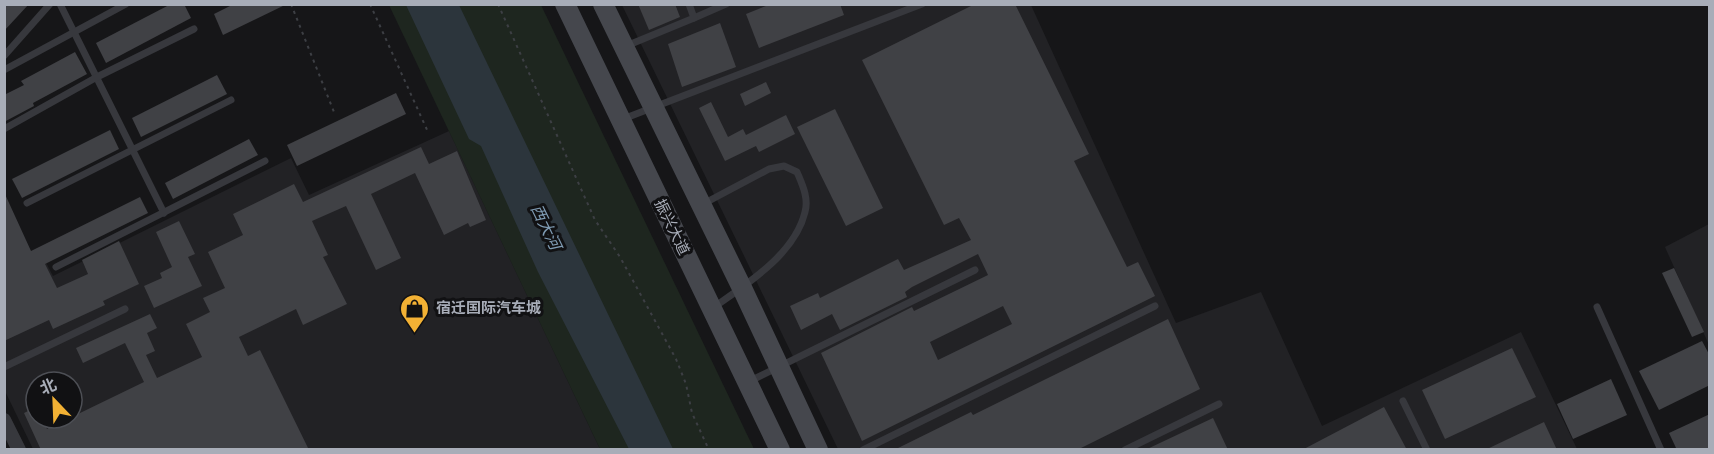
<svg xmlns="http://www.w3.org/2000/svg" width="1714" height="454" font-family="'DejaVu Sans','Noto Sans SC',sans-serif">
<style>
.built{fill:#222225;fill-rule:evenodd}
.green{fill:#1e261f}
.water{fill:#2c353c}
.building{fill:#404145;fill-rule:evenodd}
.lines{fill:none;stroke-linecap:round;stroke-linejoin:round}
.path{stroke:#3d3f44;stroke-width:2;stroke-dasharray:3 4.5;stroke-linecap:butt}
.service{stroke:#37383d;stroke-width:7}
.minor{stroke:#37383d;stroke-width:14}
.secondary{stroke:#45474d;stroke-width:20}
.labels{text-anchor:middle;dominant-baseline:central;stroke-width:6;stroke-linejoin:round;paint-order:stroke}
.street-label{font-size:15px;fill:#a8adb8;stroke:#111113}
.poi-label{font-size:15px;font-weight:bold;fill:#a8adb8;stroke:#111113;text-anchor:start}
.water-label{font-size:16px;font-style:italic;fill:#7f9bb3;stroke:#111113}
</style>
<rect width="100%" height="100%" fill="#161618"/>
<g class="built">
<path d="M622 5H1031L1176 323 1261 292 1322 426 1521 332 1577 449H838Z"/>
<path d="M449 131 600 449H33L5 391V272L42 255 53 276 291 158 309 195ZM36 382H72V418H36Z"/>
<path d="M1709 224V345L1665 247Z"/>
</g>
<path class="green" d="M389 5H541L754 449H600Z"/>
<path class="water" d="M406 5H459L673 449H629L538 272 481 146 469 139Z"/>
<g class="building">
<path d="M4 4H29L4 31Z"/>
<path d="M171 4H184L191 18 106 63 96 43Z"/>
<path d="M234 4H287L223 35 214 14Z"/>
<path d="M638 4H675L680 17 649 30Z"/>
<path d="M771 4H840L844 15 759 48 746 14Z"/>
<path d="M975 4H1015L1089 154 1074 161 1127 267 1138 262 1155 296 862 441 821 353 912 307 914 311 988 275 978 254 912 287 905 292 907 297 840 330 832 314 801 330 790 306 818 293 820 298 898 259 904 270 971 240 959 218 944 225 862 60ZM1003 306 1012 324 938 360 930 342Z"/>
<path d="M720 23 736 67 682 87 668 44Z"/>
<path d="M75 52 87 74 33 103 34 106 4 122V95L24 85 21 81Z"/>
<path d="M217 75 227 94 141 137 132 118Z"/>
<path d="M766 82 771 93 745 106 740 94Z"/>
<path d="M396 93 406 114 297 166 287 145Z"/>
<path d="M711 102 728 137 743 129 746 135 786 115 795 134 759 152 756 146 725 161 699 108Z"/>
<path d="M835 109 883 208 846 226 797 127Z"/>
<path d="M110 130 119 149 22 198 12 179Z"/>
<path d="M249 139 258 155 173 199 165 183Z"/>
<path d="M421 147 429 164 457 151 486 220 470 227 468 223 444 235 415 173 371 194 401 258 376 270 346 206 312 221 328 255 323 257 347 304 303 325 296 309 239 337 248 356 260 350 309 450H41L24 413 36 407V418H42L47 429 144 382 125 343 83 363 76 348 150 314 157 328 147 333 155 351 146 355 157 378 202 357 186 324 210 312 203 298 225 288 208 252 243 235 233 214 294 184 303 202Z"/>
<path d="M4 192 31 251 140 197 148 213 45 264 57 288 88 274 82 260 119 241 139 284 103 301 105 305 53 329 49 320 4 341Z"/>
<path d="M179 221 195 254 188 257 202 286 154 308 144 286 162 278 160 273 172 267 156 232Z"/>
<path d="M1674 268 1704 332 1692 337 1662 273Z"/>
<path d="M1168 319 1200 389 1077 450H894L971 412 973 415Z"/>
<path d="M1702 341 1710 356V385L1659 410 1639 371Z"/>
<path d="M1512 348 1536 397 1445 439 1422 390Z"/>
<path d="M1611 379 1627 415 1573 439 1557 404Z"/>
<path d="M1384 407 1407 450H1302Z"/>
<path d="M1710 414V450H1677L1669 433Z"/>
<path d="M1213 418 1228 450H1145Z"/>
<path d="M1544 422 1557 450H1485Z"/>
</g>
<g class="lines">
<g class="path">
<path d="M291 4 334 112"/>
<path d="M370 4 428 132"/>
<path d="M498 4 595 220 620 257 676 359 686 384 692 413 709 450"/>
</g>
<g class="service">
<path d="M60 4 164 213"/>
<path d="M694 18 726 4"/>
<path d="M626 46 694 18 689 4"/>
<path d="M4 56 50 4"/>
<path d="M4 70 126 4"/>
<path d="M623 119 922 4"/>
<path d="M4 129 97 77 194 29"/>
<path d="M27 203 231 100"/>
<path d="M703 204 769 169 784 166 797 172C802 184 809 198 805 212 795 254 747 284 714 307"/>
<path d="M56 267 265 161"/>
<path d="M1597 307 1661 450"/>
<path d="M4 367 125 309"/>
<path d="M750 381 975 270"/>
<path d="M1403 401 1427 450"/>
<path d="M863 450 1155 306"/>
<path d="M1125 450 1219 404"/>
</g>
<path class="minor" d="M4 420 19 450"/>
<g class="secondary">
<path d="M565 4 780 450"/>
<path d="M603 4 742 288 818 450"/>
</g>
</g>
<defs>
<symbol id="shop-pin" viewBox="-11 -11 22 30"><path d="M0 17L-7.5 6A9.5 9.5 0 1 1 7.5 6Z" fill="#f2b134" stroke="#111113"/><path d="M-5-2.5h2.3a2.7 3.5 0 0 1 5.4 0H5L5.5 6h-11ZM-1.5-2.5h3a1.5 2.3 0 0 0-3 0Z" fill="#111"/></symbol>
</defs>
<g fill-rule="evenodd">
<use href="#shop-pin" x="398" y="292" width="33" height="45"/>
</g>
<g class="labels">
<g class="street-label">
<text transform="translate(672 227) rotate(64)">振兴大道</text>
</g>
<g class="poi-label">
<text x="436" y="308">宿迁国际汽车城</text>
</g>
<g class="water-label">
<text transform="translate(546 227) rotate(64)">西大河</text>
</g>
</g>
<rect width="1714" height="454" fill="none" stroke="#a8adb8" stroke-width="12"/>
<g transform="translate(54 400) rotate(337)"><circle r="28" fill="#111113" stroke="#4d4f55" stroke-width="1.5"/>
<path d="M0-4.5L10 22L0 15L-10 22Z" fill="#f2b134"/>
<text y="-9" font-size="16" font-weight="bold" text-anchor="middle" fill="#a8adb8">北</text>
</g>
</svg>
